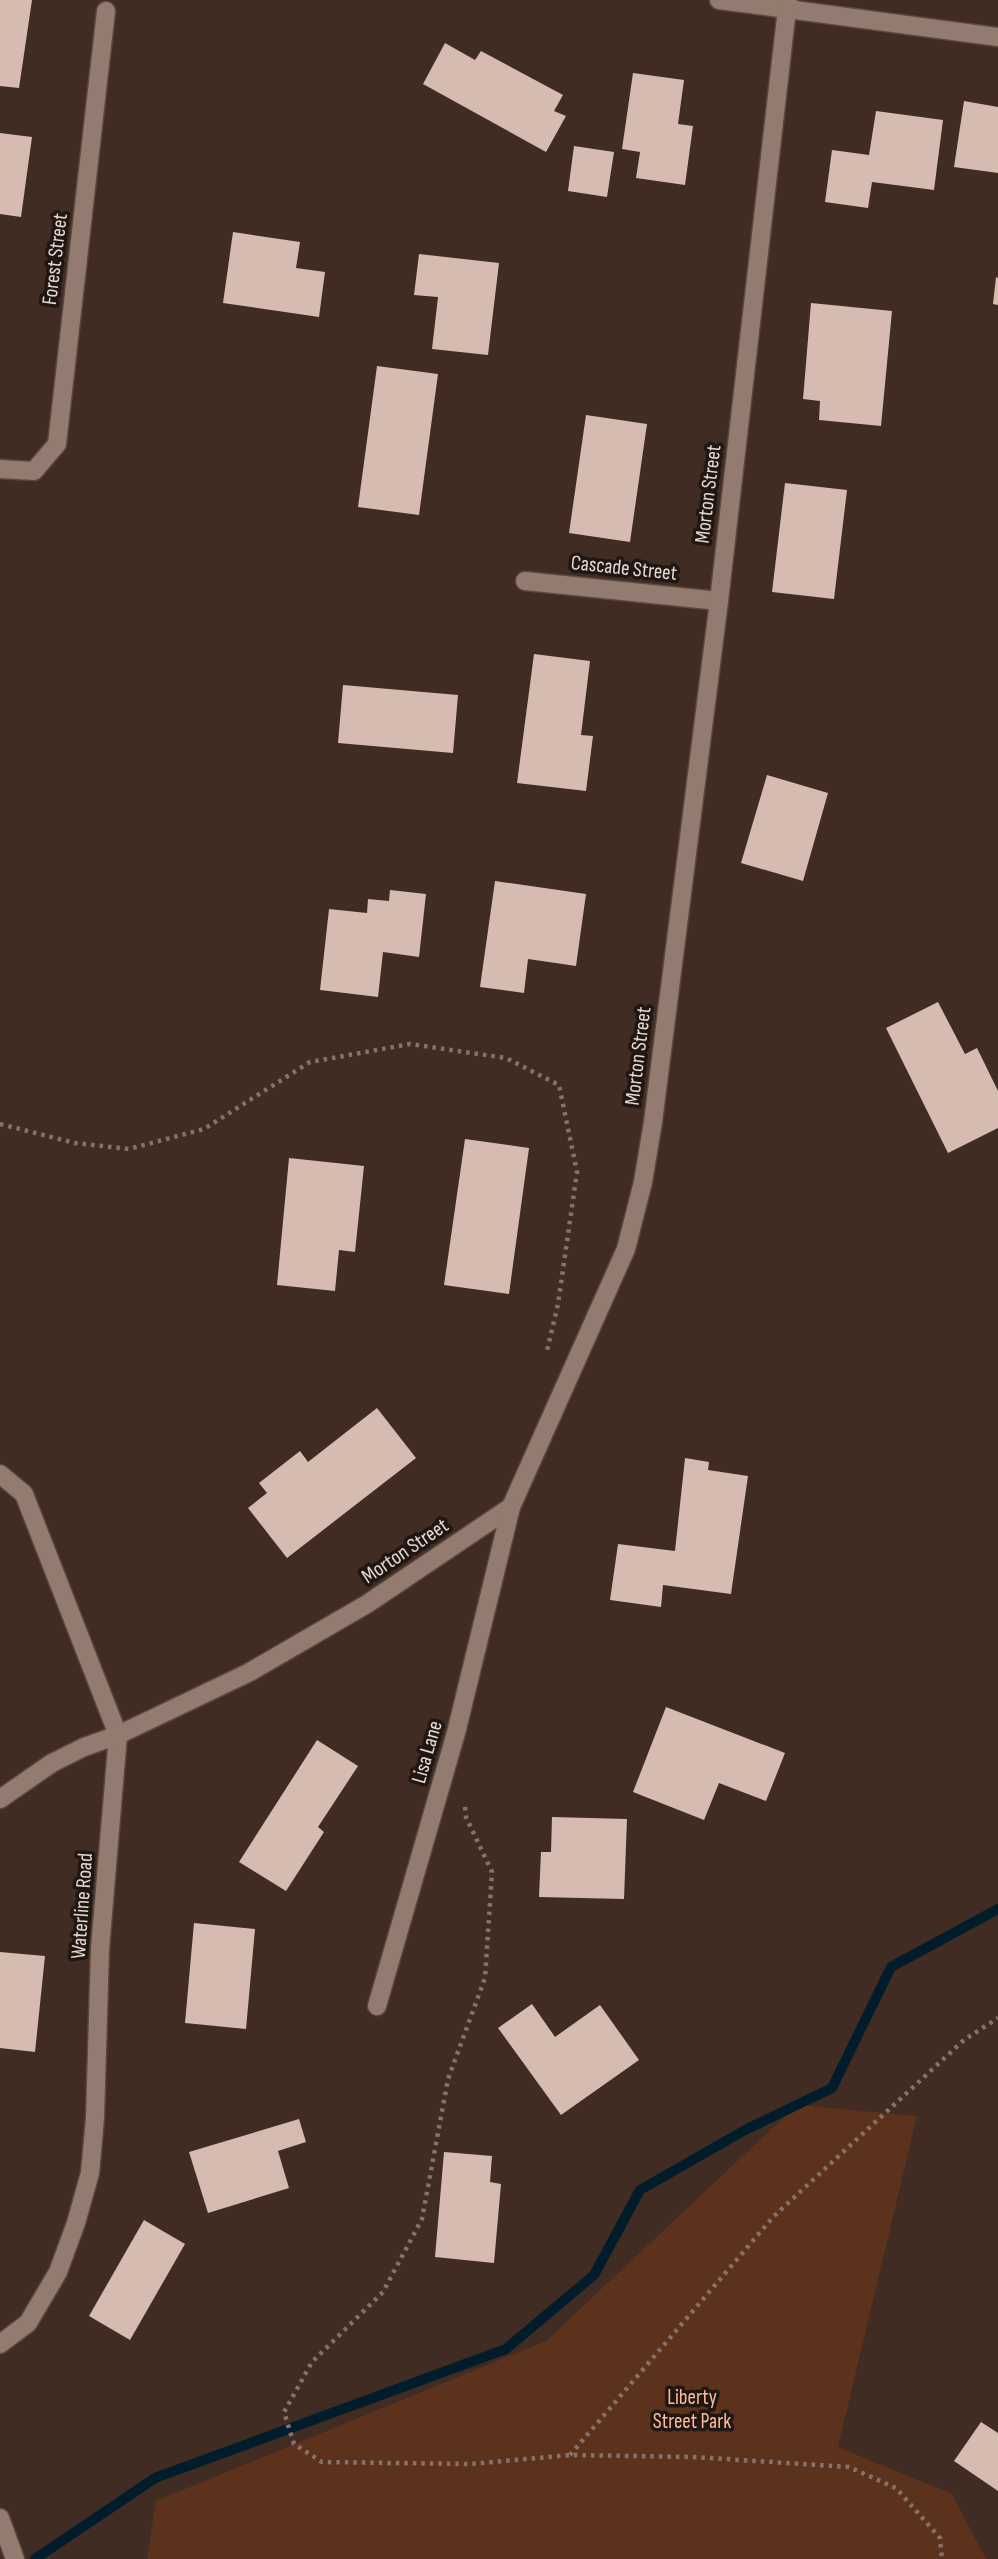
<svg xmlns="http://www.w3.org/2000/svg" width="998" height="2559" font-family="'Sofia Sans Condensed',sans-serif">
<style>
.green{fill:#5d321d}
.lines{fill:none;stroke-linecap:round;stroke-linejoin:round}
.stream{stroke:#011d2c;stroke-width:10}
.building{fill:#d6bcb0}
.street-casing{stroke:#58473f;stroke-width:21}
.path{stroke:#84736b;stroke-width:4.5;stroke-dasharray:3.5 5;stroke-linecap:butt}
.street{stroke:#937b70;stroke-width:18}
.labels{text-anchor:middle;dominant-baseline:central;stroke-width:7;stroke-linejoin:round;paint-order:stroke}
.street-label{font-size:21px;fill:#e6d9d3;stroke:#201712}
.park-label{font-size:21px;fill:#fdbc9e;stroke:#201712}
</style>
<rect width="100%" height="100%" fill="#402c22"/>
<path class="green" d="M797 2105 917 2116 838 2447 952 2494 986 2559H147L156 2501 546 2341Z"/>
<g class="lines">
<path class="stream" d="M35 2559 155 2478 506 2349 594 2275 640 2190 745 2130 832 2088 891 1967 998 1909"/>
</g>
<g class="building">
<path d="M0 0H32L19 88 0 86Z"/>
<path d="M445 43 475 60 481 51 563 95 554 111 566 116 546 152 423 84Z"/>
<path d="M633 73 684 80 678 124 693 126 685 185 636 178 640 152 622 149Z"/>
<path d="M964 101 998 107V173L954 167Z"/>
<path d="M876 111 943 120 934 190 872 182 868 208 825 202 832 150 869 155Z"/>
<path d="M0 133 32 137 21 217 0 214Z"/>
<path d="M574 146 614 152 607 197 568 191Z"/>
<path d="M233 232 300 242 296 268 325 272 319 317 223 303Z"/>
<path d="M419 254 499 263 488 355 432 349 438 297 414 295Z"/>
<path d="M996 277 998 278V305L993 304Z"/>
<path d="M811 303 892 311 881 426 819 420 820 401 803 399Z"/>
<path d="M377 366 438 374 419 515 358 507Z"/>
<path d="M586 415 647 424 630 542 569 533Z"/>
<path d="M785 483 847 490 834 599 772 592Z"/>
<path d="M534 654 590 661 581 735 593 736 586 791 517 783Z"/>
<path d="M343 685 458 695 453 753 338 743Z"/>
<path d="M767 775 828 793 803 881 741 863Z"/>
<path d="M495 881 586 894 576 966 528 959 524 993 480 987Z"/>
<path d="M390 890 426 894 419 957 383 952 378 997 320 990 329 909 367 913 368 899 389 901Z"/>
<path d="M938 1002 965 1054 977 1048 998 1091V1128L948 1153 886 1028Z"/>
<path d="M465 1139 529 1148 509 1294 444 1285Z"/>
<path d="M289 1158 364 1166 355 1252 339 1250 335 1291 277 1285Z"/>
<path d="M377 1408 416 1458 287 1558 248 1508 267 1493 259 1483 300 1451 308 1462Z"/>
<path d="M685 1458 709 1462 708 1470 748 1476 731 1594 663 1585 661 1607 610 1600 618 1544 675 1551Z"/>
<path d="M666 1707 785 1753 766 1801 719 1783 704 1820 633 1792Z"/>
<path d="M317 1740 358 1766 318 1827 324 1832 286 1891 239 1862Z"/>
<path d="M552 1817 627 1819 624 1899 539 1897 541 1852H551Z"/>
<path d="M194 1923 255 1929 246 2029 185 2023Z"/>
<path d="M0 1952 45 1956 35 2052 0 2048Z"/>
<path d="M532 2004 555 2037 600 2005 639 2060 561 2115 498 2028Z"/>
<path d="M299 2119 306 2142 278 2151 289 2188 208 2213 189 2152Z"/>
<path d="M444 2152 492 2156 490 2182 501 2184 494 2263 435 2257Z"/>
<path d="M144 2220 185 2244 130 2340 89 2316Z"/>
<path d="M981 2422 998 2433V2491L954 2461Z"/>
</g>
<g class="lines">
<defs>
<g id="street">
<path d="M719 0 998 37"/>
<path d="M0 469 34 471 57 444 106 11"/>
<path d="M525 581 719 601"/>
<path d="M0 1474 24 1494 118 1735 100 1949 95 2118 90 2173 76 2223 58 2272 28 2323 0 2344"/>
<path d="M0 1799 52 1763 84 1747 118 1735 248 1673 367 1604 511 1507 626 1249 643 1182 653 1122 719 601 788 0"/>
<path d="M377 2006 456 1733 511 1507"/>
<path d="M0 2518 15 2559"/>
</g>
</defs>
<use href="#street" class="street-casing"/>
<g class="path">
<path d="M0 1124 75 1143 129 1149 204 1129 310 1062 410 1044 506 1058 559 1085 577 1172 558 1304 547 1351"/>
<path d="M465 1807 466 1817 492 1872 485 1978 448 2079 422 2219 383 2292 312 2362 284 2412 294 2444 322 2462 471 2464 570 2455 694 2457 849 2467 896 2488 940 2538 942 2559"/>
<path d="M570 2455 774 2216 964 2040 998 2018"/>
</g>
<use href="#street" class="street"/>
</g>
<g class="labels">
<g class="street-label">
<text transform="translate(55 259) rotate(-83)">Forest Street</text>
<text transform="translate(708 494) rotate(-83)">Morton Street</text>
<text transform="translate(624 568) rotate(6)">Cascade Street</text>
<text transform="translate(638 1056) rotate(-83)">Morton Street</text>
<text transform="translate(405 1551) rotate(-34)">Morton Street</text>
<text transform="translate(427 1752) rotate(-74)">Lisa Lane</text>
<text transform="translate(82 1906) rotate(-86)">Waterline Road</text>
</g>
<g class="park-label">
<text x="692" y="2397">Liberty<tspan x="692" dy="24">Street Park</tspan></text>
</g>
</g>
</svg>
